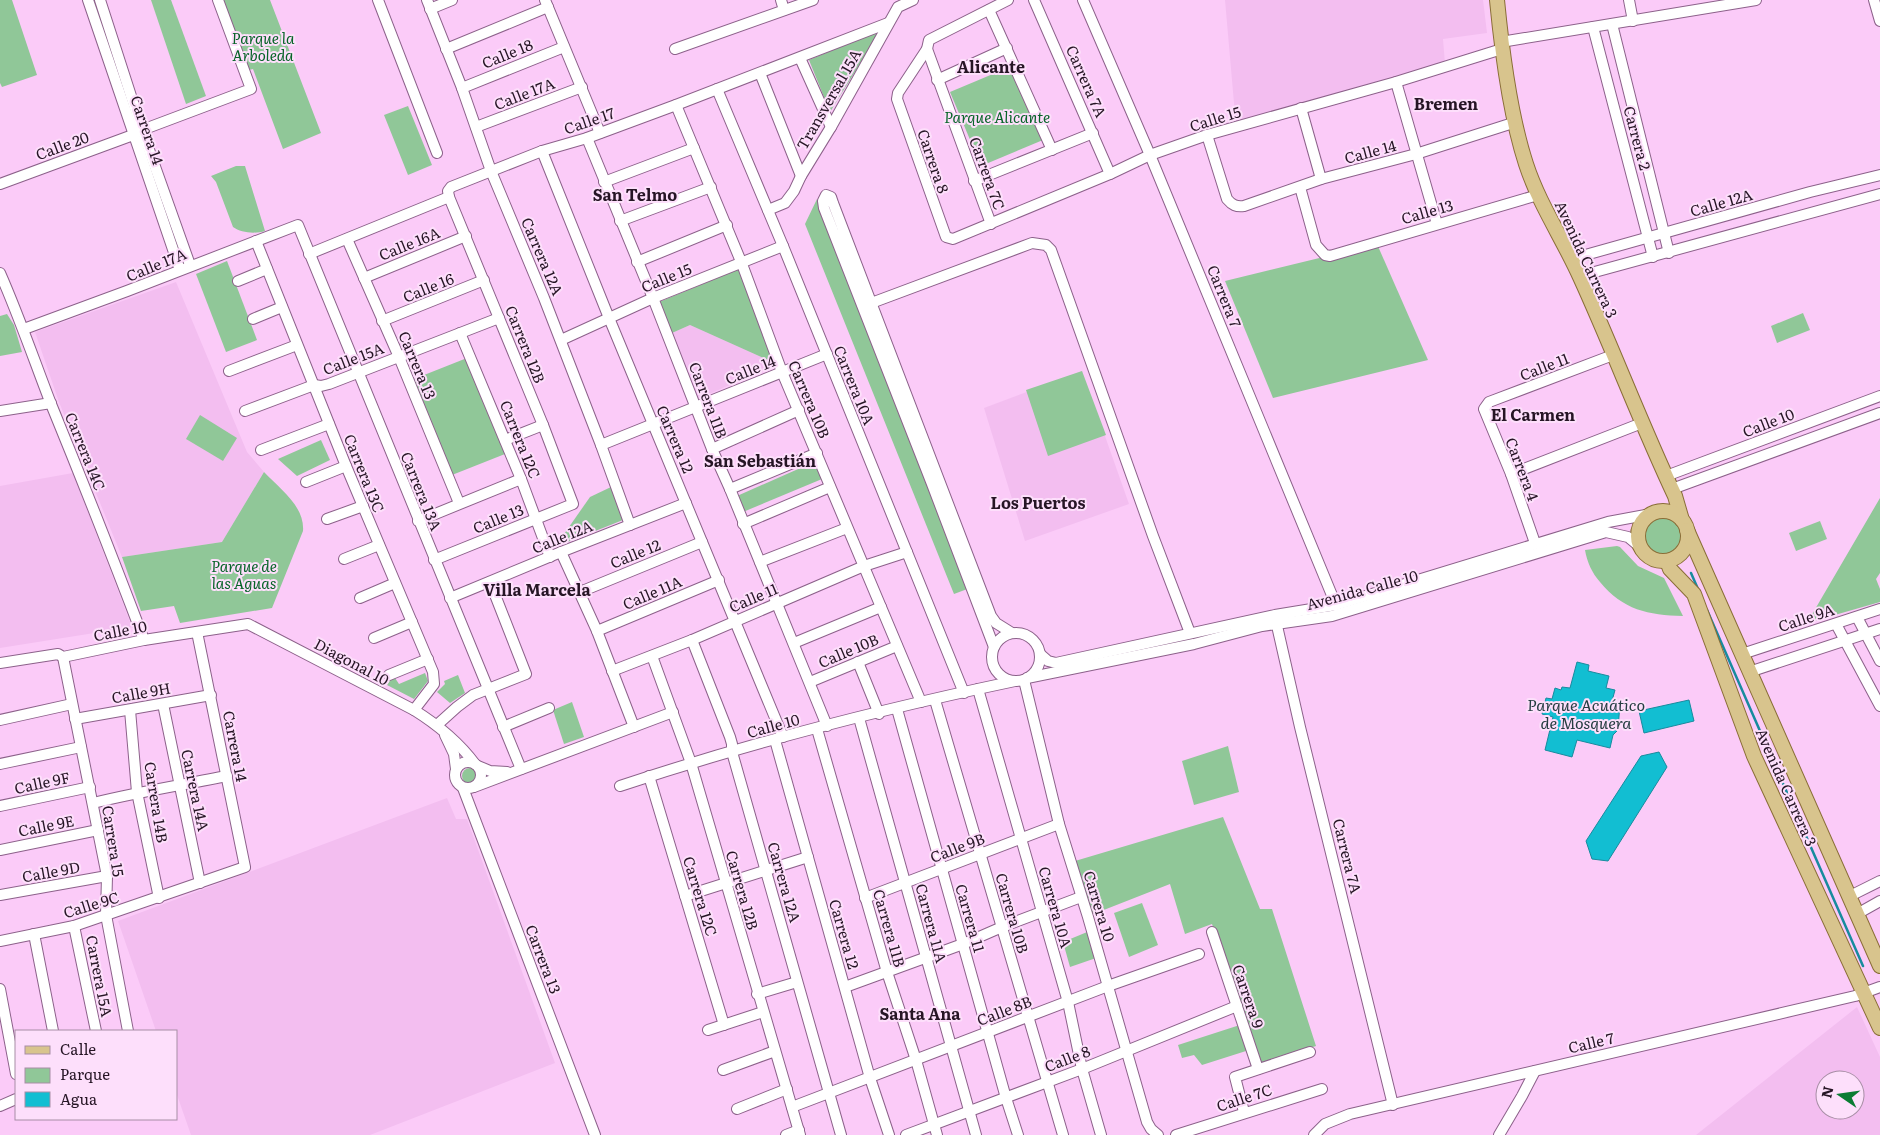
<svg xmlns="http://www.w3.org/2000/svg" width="1880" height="1135" font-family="Literata,serif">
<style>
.built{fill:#f3bef0;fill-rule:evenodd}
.green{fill:#90c798}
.water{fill:#12bed2;stroke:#188b9e}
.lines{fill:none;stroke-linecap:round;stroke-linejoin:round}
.stream{stroke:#188b9e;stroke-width:2.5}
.minor-casing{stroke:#8c618a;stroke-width:12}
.major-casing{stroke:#896d37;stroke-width:16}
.minor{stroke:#fff;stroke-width:10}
.major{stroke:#d8c48d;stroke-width:14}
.labels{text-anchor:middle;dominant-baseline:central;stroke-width:4;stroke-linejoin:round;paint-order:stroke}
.park-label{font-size:15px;font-style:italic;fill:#076428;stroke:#fddffb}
.street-label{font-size:15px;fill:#261525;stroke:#fddffb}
.neighbourhood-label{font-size:16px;font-weight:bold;fill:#261525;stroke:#fddffb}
.water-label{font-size:16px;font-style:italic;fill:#253d41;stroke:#fddffb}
</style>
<rect width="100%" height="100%" fill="#fbcbf8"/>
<g class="built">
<path d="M1225 0H1483L1487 33 1443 39 1445 64 1236 126Z"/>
<path d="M176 282 247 452 264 472 222 542 122 557 59 402 35 332Z"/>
<path d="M690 325 777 364 698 399 672 333Z"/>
<path d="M1082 371 1129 504 1025 541 984 408Z"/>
<path d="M73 473 132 627 0 648V486Z"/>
<path d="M447 798 456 819H467L555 1063 370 1135H191L176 1092V1031H156L118 921Z"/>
<path d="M1857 1007 1880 1057V1135H1696ZM1825 1080H1855V1110H1825Z"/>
</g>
<g class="green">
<path d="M0 0H12L37 75 2 87 0 83Z"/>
<path d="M151 0H171L206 96 186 104Z"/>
<path d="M222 0H270L321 133 283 149 253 69 249 70Z"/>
<path d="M881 30 830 112 809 60Z"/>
<path d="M1012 66 1043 140 981 166 950 92Z"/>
<path d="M408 106 432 165 408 175 384 115Z"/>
<path d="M236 166H245L265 231C255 234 241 233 233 227L216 182 211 176Z"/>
<path d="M817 199 878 361 970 588 954 594 805 224Z"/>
<path d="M1377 244 1428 360 1273 398 1225 281Z"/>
<path d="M227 261 257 340 226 352 196 274Z"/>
<path d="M739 269 777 364 690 325 672 333 659 302Z"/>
<path d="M1803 313 1810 330 1777 343 1771 326Z"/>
<path d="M7 314 14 325 22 352 0 356V316Z"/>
<path d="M467 358 505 454 452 475 414 379Z"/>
<path d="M1082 371 1106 435 1048 456 1026 390Z"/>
<path d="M200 415 237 438 223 461 186 439Z"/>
<path d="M321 440 330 460 297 476 278 459Z"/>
<path d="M814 462 822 479 743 512 737 496Z"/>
<path d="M264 472C279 488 305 506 303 531L272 608 180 623 174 606 141 611 122 557 222 542Z"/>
<path d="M611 487 623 520 555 547 590 497Z"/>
<path d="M1880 498V573L1876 579 1880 589V602L1807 623Z"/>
<circle cx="1663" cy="535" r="19"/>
<path d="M1820 521 1827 539 1796 551 1789 533Z"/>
<path d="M1617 546 1620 547 1638 566 1664 578 1683 616C1648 615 1623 610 1600 582 1592 573 1587 562 1585 550Z"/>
<path d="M425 673 428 681 414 699 387 685 390 680 395 678 399 684Z"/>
<path d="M458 675 465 693 450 703 437 692 445 684 444 681Z"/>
<path d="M572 702 584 737 564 744 553 710Z"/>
<path d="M1228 746 1239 792 1194 805 1182 761Z"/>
<circle cx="470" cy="776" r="8"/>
<path d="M1223 817 1260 909H1272L1316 1046 1253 1066 1246 1051 1202 1065 1194 1055 1182 1058 1178 1045 1246 1023 1212 924 1185 934 1170 884 1091 915 1075 861Z"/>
<path d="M1142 903 1158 945 1129 957 1114 913Z"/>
<path d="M1092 930 1099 957 1070 967 1063 942Z"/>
</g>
<g class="water">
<path d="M1577 662 1589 665 1588 671 1609 676 1606 688 1615 690 1612 701 1620 703 1618 730 1613 735 1610 748 1577 740 1572 757 1545 750 1553 717 1542 714 1546 698 1552 699 1555 688 1561 690 1562 687 1570 688Z"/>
<path d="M1689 700 1694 721 1644 733 1639 711Z"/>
<path d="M1659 752 1667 767 1608 861 1592 859 1586 841 1641 756Z"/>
</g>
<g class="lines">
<g class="stream">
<path d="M1691 573 1698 589"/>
<path d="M1707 610 1863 966"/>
</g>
<defs>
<g id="minor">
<path d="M88 0 180 270"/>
<path d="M100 0 142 130 190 265"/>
<path d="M378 0 437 153"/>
<path d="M427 0 462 88 491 171 544 298 601 445 630 525"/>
<path d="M545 0 600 133"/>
<path d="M781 0 784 10"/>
<path d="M1008 0 929 40 927 49 898 93 897 99 946 237 953 239 1110 174 1150 155 1207 135 1396 82 1502 49"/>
<path d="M1034 0 1110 174"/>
<path d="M1083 0 1150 155 1336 605"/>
<path d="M1629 0 1633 21"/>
<path d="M1874 0 1880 21"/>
<path d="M430 9 452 0"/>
<path d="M989 10 1052 150"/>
<path d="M1612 24 1669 253"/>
<path d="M1593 27 1653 257"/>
<path d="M1501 42 1756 0"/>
<path d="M446 49 548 7"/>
<path d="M675 49 813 0"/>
<path d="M927 49 991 224"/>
<path d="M800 58 831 127"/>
<path d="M760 73 801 176"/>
<path d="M937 80 1007 48"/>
<path d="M1396 82 1437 224"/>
<path d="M462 88 564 47"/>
<path d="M717 89 783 246 964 693"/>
<path d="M676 105 742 264 782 372 921 702"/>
<path d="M1301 108 1321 179"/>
<path d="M476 127 582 87"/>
<path d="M142 130 251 89 218 0"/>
<path d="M1207 135 1227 199C1232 205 1236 207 1244 206L1321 179 1416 154 1516 122"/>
<path d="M587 138 653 298 712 449 730 489 827 726"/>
<path d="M542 151 609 318 783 737"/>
<path d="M974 181 1093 133"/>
<path d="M604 182 694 148"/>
<path d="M0 184 133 135"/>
<path d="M1300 187 1316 245 1325 255 1330 256 1538 195"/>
<path d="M768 210 785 203 794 191 801 176 831 127 898 7 913 0"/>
<path d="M620 221 711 187"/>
<path d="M347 239 399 357 459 503"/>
<path d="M256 241 346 466 433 672 434 684 414 710"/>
<path d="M309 254 449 197"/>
<path d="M1571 259 1810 192 1880 175"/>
<path d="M637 262 727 225"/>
<path d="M0 273C19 316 34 360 51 404 83 482 114 561 144 640"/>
<path d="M1580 276 1880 194"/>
<path d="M364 278 466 236"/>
<path d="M238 281 267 269"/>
<path d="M866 305 1032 243 1046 245 1051 250 1153 536 1190 633"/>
<path d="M253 319 282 307"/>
<path d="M382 321 484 280"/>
<path d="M24 329 127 291 298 225 521 769"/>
<path d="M460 333 521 479 550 557"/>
<path d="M561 340 653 298 783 246"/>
<path d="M229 371 297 345"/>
<path d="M0 411 51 403"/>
<path d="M245 411 314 385 321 386 329 384 499 318"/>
<path d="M505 440 543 425"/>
<path d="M601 445 827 354"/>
<path d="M712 449 799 410"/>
<path d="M261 450 329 424"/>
<path d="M1511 474 1642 423"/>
<path d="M1666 476 1880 396"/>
<path d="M306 482 346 466"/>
<path d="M730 489 817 453"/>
<path d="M1672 489 1880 413"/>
<path d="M327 519 363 506"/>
<path d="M418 521 521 479"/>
<path d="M743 524 830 487"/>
<path d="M1535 543 1511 474 1484 409 1489 402 1613 355"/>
<path d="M561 552 597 631 634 727"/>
<path d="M344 559 379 545"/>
<path d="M434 560 573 504 543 425 449 197 448 191 451 187 542 151 587 138 676 105 888 23"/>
<path d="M760 562 847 528"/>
<path d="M580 592 702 542"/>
<path d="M360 598 395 583"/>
<path d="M450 598 561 552 686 503"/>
<path d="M1275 617 1300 727 1393 1105"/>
<path d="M1857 617 1880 661"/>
<path d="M1836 624 1880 706"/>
<path d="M597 631 719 580"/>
<circle cx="1016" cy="657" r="24"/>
<path d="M374 638 412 622"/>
<path d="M692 640 730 737 732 744V752L841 1135"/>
<path d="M794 643 881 607"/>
<path d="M994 647 932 484 824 208 823 201 826 195 831 197 833 203 991 616 996 623 1012 633"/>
<path d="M1040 654 1048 661 1056 663 1275 615 1336 605 1608 522 1651 514"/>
<path d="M1742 654 1880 609"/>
<path d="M652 656 691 763 800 1135"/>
<path d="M63 657 107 876 106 915 128 1031"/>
<path d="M858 662 879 714"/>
<path d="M0 663 58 654 63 657 144 640 248 624 414 710C438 725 458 741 475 764"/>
<path d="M612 671 692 640 864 566 907 552"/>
<path d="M1749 672 1880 629"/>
<path d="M389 675 428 659"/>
<path d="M1027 678 1194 644 1262 626 1332 616 1606 532 1628 537 1640 547"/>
<path d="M1024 680 1059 824 1088 917 1147 1122 1151 1129 1158 1135"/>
<path d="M810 682 897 646"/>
<path d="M978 689 1068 1002 1082 1069 1101 1135"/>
<path d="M935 700 1063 1135"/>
<path d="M163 704 200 883"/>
<path d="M897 709 1006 1098 1018 1135"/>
<path d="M130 710 137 792 159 898"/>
<path d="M859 718 976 1135"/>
<path d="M75 719 211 695"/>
<path d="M0 720 72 704"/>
<path d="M437 725 457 707 473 695 526 674 490 582"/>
<path d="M503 727 549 708"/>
<path d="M817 729 887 972 916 1060 937 1135"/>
<path d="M445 735 454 754 456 769"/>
<path d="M775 740 870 1078 889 1135"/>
<circle cx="468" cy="775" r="13"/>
<path d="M0 764 81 747"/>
<path d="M478 766 490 771 507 772"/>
<path d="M649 776 724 1025"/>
<path d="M620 786C749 743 882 709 1015 681"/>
<path d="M474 787 673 712"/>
<path d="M463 788 595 1135"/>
<path d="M93 803C137 792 182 785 227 776"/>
<path d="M0 806 90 787"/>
<path d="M0 850 98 830"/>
<path d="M0 895 107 876"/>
<path d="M685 896 808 857"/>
<path d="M1850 896 1880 881"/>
<path d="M865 898 1059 824"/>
<path d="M1857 914 1880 901"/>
<path d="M74 926 96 1031"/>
<path d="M1212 932 1258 1069"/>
<path d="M34 934 53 1031"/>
<path d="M0 941 74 926 245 867 197 632"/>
<path d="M845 987 963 944 1002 927 1081 897"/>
<path d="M0 989 16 1074"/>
<path d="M757 994 797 982"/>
<path d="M708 1030 763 1012"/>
<path d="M723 1070 775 1051"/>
<path d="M0 1106 16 1099"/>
<path d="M792 1107 1108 986 1199 954"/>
<path d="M737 1109 787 1089"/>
<path d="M1244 1112 1235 1077 1310 1052"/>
<path d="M786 1135 799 1130"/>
<path d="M906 1135 1082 1069 1237 1006"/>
<path d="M1176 1135 1322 1089"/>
<path d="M1314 1135 1325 1124 1350 1114 1855 996 1880 987"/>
<path d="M1499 1135 1522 1096 1535 1071"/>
</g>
<g id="major">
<path d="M1497 0C1502 52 1510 115 1526 164 1539 204 1563 239 1580 277 1613 349 1641 424 1675 496L1682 520"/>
<circle cx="1663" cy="536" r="25"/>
<path d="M1687 530 1880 966"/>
<path d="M1667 561 1670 569 1694 594 1754 756 1880 1028"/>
</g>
</defs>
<use href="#minor" class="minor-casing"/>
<use href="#major" class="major-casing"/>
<use href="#minor" class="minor"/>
<use href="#major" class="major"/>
</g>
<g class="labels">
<g class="park-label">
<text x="263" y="37">Parque la<tspan x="263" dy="17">Arboleda</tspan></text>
<text x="997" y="116">Parque Alicante</text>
<text x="244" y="565">Parque de<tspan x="244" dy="17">las Aguas</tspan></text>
</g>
<g class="street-label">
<text transform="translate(507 53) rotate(-22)">Calle 18</text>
<text transform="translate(1087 81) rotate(66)">Carrera 7A</text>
<text transform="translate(524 93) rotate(-21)">Calle 17A</text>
<text transform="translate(828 99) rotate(-60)">Transversal 15A</text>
<text transform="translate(1215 118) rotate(-17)">Calle 15</text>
<text transform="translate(589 120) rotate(-19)">Calle 17</text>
<text transform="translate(148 130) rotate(71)">Carrera 14</text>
<text transform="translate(1638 138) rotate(75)">Carrera 2</text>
<text transform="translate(62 145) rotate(-20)">Calle 20</text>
<text transform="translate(1370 151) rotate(-15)">Calle 14</text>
<text transform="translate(934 161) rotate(71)">Carrera 8</text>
<text transform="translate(988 173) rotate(70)">Carrera 7C</text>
<text transform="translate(1721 202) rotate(-16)">Calle 12A</text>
<text transform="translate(1427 211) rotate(-16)">Calle 13</text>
<text transform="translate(409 243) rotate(-22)">Calle 16A</text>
<text transform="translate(543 256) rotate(67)">Carrera 12A</text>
<text transform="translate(1587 259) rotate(65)">Avenida Carrera 3</text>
<text transform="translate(156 264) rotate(-22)">Calle 17A</text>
<text transform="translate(666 277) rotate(-22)">Calle 15</text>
<text transform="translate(428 287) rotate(-22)">Calle 16</text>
<text transform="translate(1225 296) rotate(68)">Carrera 7</text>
<text transform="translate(526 344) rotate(68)">Carrera 12B</text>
<text transform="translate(353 358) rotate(-21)">Calle 15A</text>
<text transform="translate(418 365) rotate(67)">Carrera 13</text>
<text transform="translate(1544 366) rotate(-21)">Calle 11</text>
<text transform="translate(750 369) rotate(-22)">Calle 14</text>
<text transform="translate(855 385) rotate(68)">Carrera 10A</text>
<text transform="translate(810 399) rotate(67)">Carrera 10B</text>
<text transform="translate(709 400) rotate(69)">Carrera 11B</text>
<text transform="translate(1768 422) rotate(-21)">Calle 10</text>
<text transform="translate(521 439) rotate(68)">Carrera 12C</text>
<text transform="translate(676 439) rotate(67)">Carrera 12</text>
<text transform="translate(86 451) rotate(68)">Carrera 14C</text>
<text transform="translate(1523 469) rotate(69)">Carrera 4</text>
<text transform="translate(365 473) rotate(68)">Carrera 13C</text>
<text transform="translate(422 491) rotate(68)">Carrera 13A</text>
<text transform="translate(498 518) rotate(-22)">Calle 13</text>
<text transform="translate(562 536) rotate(-22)">Calle 12A</text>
<text transform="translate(635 553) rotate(-22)">Calle 12</text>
<text transform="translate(1362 589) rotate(-15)">Avenida Calle 10</text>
<text transform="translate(652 592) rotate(-23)">Calle 11A</text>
<text transform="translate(753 597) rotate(-23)">Calle 11</text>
<text transform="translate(1806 617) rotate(-18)">Calle 9A</text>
<text transform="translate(120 630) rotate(-11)">Calle 10</text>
<text transform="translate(848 650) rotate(-23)">Calle 10B</text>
<text transform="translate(352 661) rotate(28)">Diagonal 10</text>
<text transform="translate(141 692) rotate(-10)">Calle 9H</text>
<text transform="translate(773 725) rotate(-15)">Calle 10</text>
<text transform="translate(236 746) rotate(79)">Carrera 14</text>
<text transform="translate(42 782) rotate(-12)">Calle 9F</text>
<text transform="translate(1787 787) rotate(66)">Avenida Carrera 3</text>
<text transform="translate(196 790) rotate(78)">Carrera 14A</text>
<text transform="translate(157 802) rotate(81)">Carrera 14B</text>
<text transform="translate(46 825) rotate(-11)">Calle 9E</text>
<text transform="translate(114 841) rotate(81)">Carrera 15</text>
<text transform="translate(957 847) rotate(-21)">Calle 9B</text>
<text transform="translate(1348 856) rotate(76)">Carrera 7A</text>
<text transform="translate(51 871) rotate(-10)">Calle 9D</text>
<text transform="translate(785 882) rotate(74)">Carrera 12A</text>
<text transform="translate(743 890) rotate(74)">Carrera 12B</text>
<text transform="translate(701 896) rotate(73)">Carrera 12C</text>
<text transform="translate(91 904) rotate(-17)">Calle 9C</text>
<text transform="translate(1100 906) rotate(73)">Carrera 10</text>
<text transform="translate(1056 907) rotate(74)">Carrera 10A</text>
<text transform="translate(1013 913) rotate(74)">Carrera 10B</text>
<text transform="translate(971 918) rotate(74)">Carrera 11</text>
<text transform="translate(932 923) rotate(75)">Carrera 11A</text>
<text transform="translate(890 928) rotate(74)">Carrera 11B</text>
<text transform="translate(845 934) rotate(74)">Carrera 12</text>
<text transform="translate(544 959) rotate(69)">Carrera 13</text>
<text transform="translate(100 976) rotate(79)">Carrera 15A</text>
<text transform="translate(1249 996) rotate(71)">Carrera 9</text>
<text transform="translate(1004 1010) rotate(-21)">Calle 8B</text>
<text transform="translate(1591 1042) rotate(-13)">Calle 7</text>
<text transform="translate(1067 1058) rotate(-21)">Calle 8</text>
<text transform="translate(1244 1097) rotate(-18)">Calle 7C</text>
</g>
<g class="neighbourhood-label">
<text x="991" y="66">Alicante</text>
<text x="1446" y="103">Bremen</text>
<text x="635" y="194">San Telmo</text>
<text x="1533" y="414">El Carmen</text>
<text x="760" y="460">San Sebastián</text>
<text x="1038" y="502">Los Puertos</text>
<text x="537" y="589">Villa Marcela</text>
<text x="920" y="1013">Santa Ana</text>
</g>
<g class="water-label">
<text x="1586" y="704">Parque Acuático<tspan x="1586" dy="18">de Mosquera</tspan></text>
</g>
</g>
<rect x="15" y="1030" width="162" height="90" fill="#fddffb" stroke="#a78ea5"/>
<rect x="25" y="1046" width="25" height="8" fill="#d8c48d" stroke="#a78ea5"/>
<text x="60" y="1055" font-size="15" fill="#261525">Calle</text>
<rect x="25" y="1068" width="25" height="15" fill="#90c798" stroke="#a78ea5"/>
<text x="60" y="1080" font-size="15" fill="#261525">Parque</text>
<rect x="25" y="1092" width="25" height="15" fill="#12bed2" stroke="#a78ea5"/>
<text x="60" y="1105" font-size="15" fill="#261525">Agua</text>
<g transform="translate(1840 1095) rotate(283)"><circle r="24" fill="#fddffb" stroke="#a78ea5"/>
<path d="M0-4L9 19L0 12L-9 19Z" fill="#0a7c33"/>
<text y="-8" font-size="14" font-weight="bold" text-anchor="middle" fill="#261525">N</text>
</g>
</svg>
